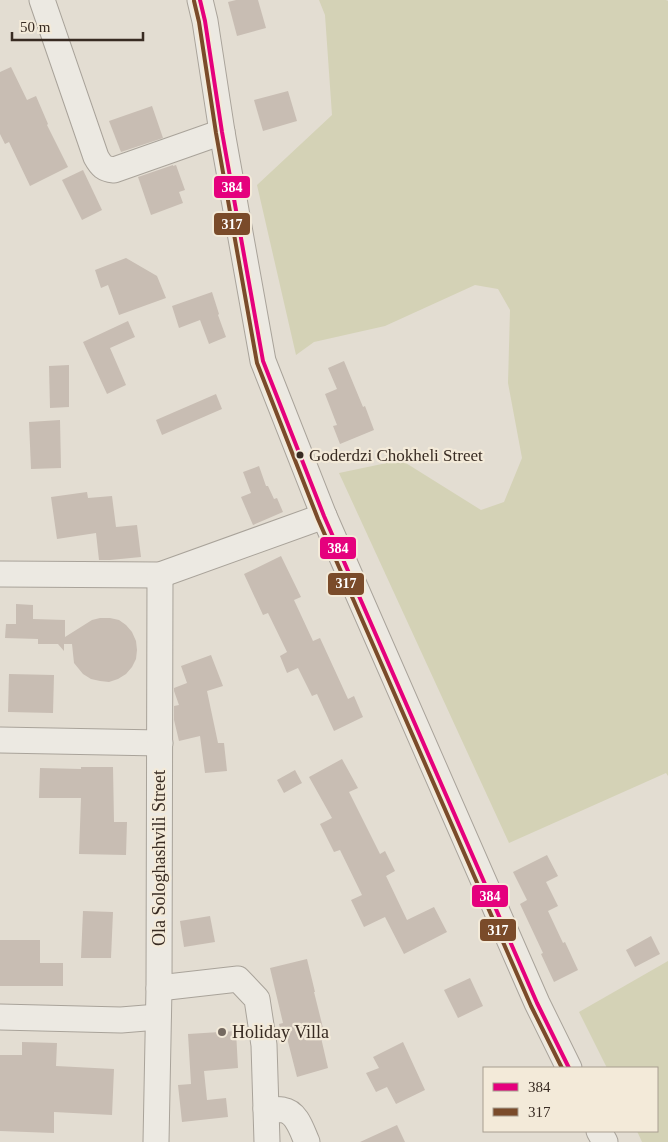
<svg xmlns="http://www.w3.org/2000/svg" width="668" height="1142" font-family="'Times New Roman',serif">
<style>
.green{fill:#d4d2b6}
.building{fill:#c8bdb3}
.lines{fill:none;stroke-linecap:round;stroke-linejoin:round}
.minor-casing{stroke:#a9a39a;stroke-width:27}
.minor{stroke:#ece9e2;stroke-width:25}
.bus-1-casing{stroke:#f3ead9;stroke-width:8}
.bus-2-casing{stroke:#f3ead9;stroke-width:8}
.bus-1{stroke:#e5007d;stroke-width:4}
.bus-2{stroke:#7a4b2a;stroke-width:4}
.bus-dot{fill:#382b22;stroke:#f3ead9;stroke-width:2}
.poi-dot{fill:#746960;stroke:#f3ead9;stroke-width:2}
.labels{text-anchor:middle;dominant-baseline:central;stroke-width:4.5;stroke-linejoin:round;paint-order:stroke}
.bus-label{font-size:17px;fill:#382b22;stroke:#f3ead9;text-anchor:start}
.street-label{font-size:18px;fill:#382b22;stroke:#f3ead9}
.poi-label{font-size:18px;fill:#382b22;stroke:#f3ead9;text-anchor:start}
.line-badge{stroke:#f3ead9;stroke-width:2}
.badge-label{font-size:14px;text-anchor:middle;font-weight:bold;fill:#fff}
</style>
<rect width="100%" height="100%" fill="#e3ddd2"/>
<g class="green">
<path d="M319 0H666L668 1V776L666 773 509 843 339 473 401 460 481 510 504 502 522 458 508 383 510 310 498 289 475 285 385 326 314 342 296 355 257 185 332 115 325 15Z"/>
<path d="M668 961V1142H642L637 1131H657V1068H607L579 1012Z"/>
</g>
<g class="building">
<path d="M236 0H258L266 28 237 36 228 2Z"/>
<path d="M11 67 27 100 36 96 48 124 47 125 68 167 30 186 9 142 5 144 0 134V72Z"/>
<path d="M288 91 297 121 263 131 254 100Z"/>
<path d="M152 106 163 138 121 152 109 121Z"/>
<path d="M173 165V166L176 165 185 190 179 192 183 203 151 215 138 177Z"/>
<path d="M83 170 102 210 82 220 62 180Z"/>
<path d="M126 258 157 276 166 298 119 315 108 285 101 288 95 270Z"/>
<path d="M212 292 219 314 218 315 226 337 209 344 200 320 179 328 172 306Z"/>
<path d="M128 321 135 337 110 348 126 385 107 394 83 342Z"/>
<path d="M344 361 363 407 365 406 374 430 340 444 333 426 337 425 325 394 337 389 328 368Z"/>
<path d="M69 365V407L50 408 49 366Z"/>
<path d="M216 394 222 409 162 435 156 420Z"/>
<path d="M60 420 61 468 31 469 29 422Z"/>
<path d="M259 466 266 486H268L274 499 277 498 283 512 253 525 241 497 251 493 243 472Z"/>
<path d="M87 492 88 498 112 496 116 527 137 525 141 557 110 560H99L96 533 57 539 51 497Z"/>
<path d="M281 556 301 597 294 600 313 641 320 638 348 699 354 696 363 717 334 731 317 694 312 696 298 668 287 673 280 656 287 652 268 613 263 615 244 574Z"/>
<path d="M16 604 33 605V619L65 620V637L92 620 100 618H110L119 620 126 625 132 632 136 641 137 650 136 659 132 667 126 674 118 679 109 682 100 681 91 679 83 674 74 663 72 644H64V651L58 644H38V639L5 638 6 624H16Z"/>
<path d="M211 655 223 686 207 691 218 743H224L227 771 205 773 200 736 179 741 174 720V706L179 705 174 691V688L187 683 181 666Z"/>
<path d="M9 674 54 675 53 713 8 712Z"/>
<path d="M342 759 358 788 349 792 380 854 385 851 395 871 386 876 407 920 434 907 447 932 404 954 385 917 364 927 351 900 362 895 340 850 334 852 320 824 332 818 309 777Z"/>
<path d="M81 767H113L114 822H127L126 855 79 854 81 798H39L40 768 81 769Z"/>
<path d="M295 770 302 783 284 793 277 780Z"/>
<path d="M547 855 558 876 546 882 558 906 548 911 563 943 565 942 578 970 554 982 541 954 543 953 520 904 527 900 513 872Z"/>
<path d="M83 911 113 912 111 958H81Z"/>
<path d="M210 916 215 942 184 947 180 921Z"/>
<path d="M651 936 660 954 635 967 626 950Z"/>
<path d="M0 940H40V963H63V986H0Z"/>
<path d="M307 959 315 992H314L323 1028 319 1029 328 1068 297 1077 287 1038 283 1039 279 1024 283 1023 270 968Z"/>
<path d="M470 978 483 1006 458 1018 444 990Z"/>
<path d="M236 1031 238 1068 204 1071 207 1100 226 1098 228 1117 182 1122 178 1085 191 1084 188 1034Z"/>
<path d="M22 1042 57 1043 56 1066 114 1069 112 1115 54 1112V1133L0 1131V1055H22Z"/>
<path d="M403 1042 425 1090 396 1104 387 1087 376 1092 366 1073 379 1068 373 1057Z"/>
<path d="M397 1125 405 1142H360Z"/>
</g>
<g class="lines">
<defs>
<g id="minor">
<path d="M42 0 96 157C101 166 104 169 114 170L222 132"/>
<path d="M200 0 205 21 222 132 263 361 324 516 537 1003 569 1068"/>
<path d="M0 574 160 575 324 516"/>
<path d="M0 740 160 743"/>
<path d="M159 988 238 979 257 999 264 1045 267 1142"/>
<path d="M0 1017 121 1020 158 1017"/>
<path d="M266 1109C272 1110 278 1109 283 1110 297 1112 302 1131 307 1142"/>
<path d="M599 1131 605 1142"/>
<path d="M156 1142 159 988 160 575"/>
</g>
</defs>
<use href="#minor" class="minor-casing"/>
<use href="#minor" class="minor"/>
<defs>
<path id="bus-1" d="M200 0 205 21 222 132 263 361 324 516 537 1003 569 1068"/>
<path id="bus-2" d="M194 1 199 22 216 133 257 363 318 519 531 1006 562 1068"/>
</defs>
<use href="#bus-1" class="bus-1-casing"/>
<use href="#bus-2" class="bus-2-casing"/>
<use href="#bus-1" class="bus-1"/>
<use href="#bus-2" class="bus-2"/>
</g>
<circle class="bus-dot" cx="300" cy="455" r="4.5"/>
<circle class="poi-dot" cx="222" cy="1032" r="5"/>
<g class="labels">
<g class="bus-label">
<text x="309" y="455">Goderdzi Chokheli Street</text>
</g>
<g class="street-label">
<text transform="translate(159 858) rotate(-90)">Ola Sologhashvili Street</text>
</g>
<g class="poi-label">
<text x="232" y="1032">Holiday Villa</text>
</g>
</g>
<g class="line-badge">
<rect x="213" y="175" width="38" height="24" rx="5" fill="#e5007d"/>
<rect x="213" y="212" width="38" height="24" rx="5" fill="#7a4b2a"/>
<rect x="319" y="536" width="38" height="24" rx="5" fill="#e5007d"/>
<rect x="327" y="572" width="38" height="24" rx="5" fill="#7a4b2a"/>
<rect x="471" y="884" width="38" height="24" rx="5" fill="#e5007d"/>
<rect x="479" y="918" width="38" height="24" rx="5" fill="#7a4b2a"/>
</g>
<g class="badge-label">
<text x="232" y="192">384</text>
<text x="232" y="229">317</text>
<text x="338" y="553">384</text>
<text x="346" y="588">317</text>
<text x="490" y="901">384</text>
<text x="498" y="935">317</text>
</g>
<rect x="483" y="1067" width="175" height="65" fill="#f3ead9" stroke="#a89e90"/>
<rect x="493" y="1083" width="25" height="8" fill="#e5007d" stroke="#a89e90"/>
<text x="528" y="1092" font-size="15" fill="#382b22">384</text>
<rect x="493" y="1108" width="25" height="8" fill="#7a4b2a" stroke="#a89e90"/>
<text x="528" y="1117" font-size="15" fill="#382b22">317</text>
<path d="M12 32v8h131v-8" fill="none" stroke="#382b22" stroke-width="2.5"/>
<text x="20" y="32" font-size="15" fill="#382b22" stroke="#f3ead9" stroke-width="4" paint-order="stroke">50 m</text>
</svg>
